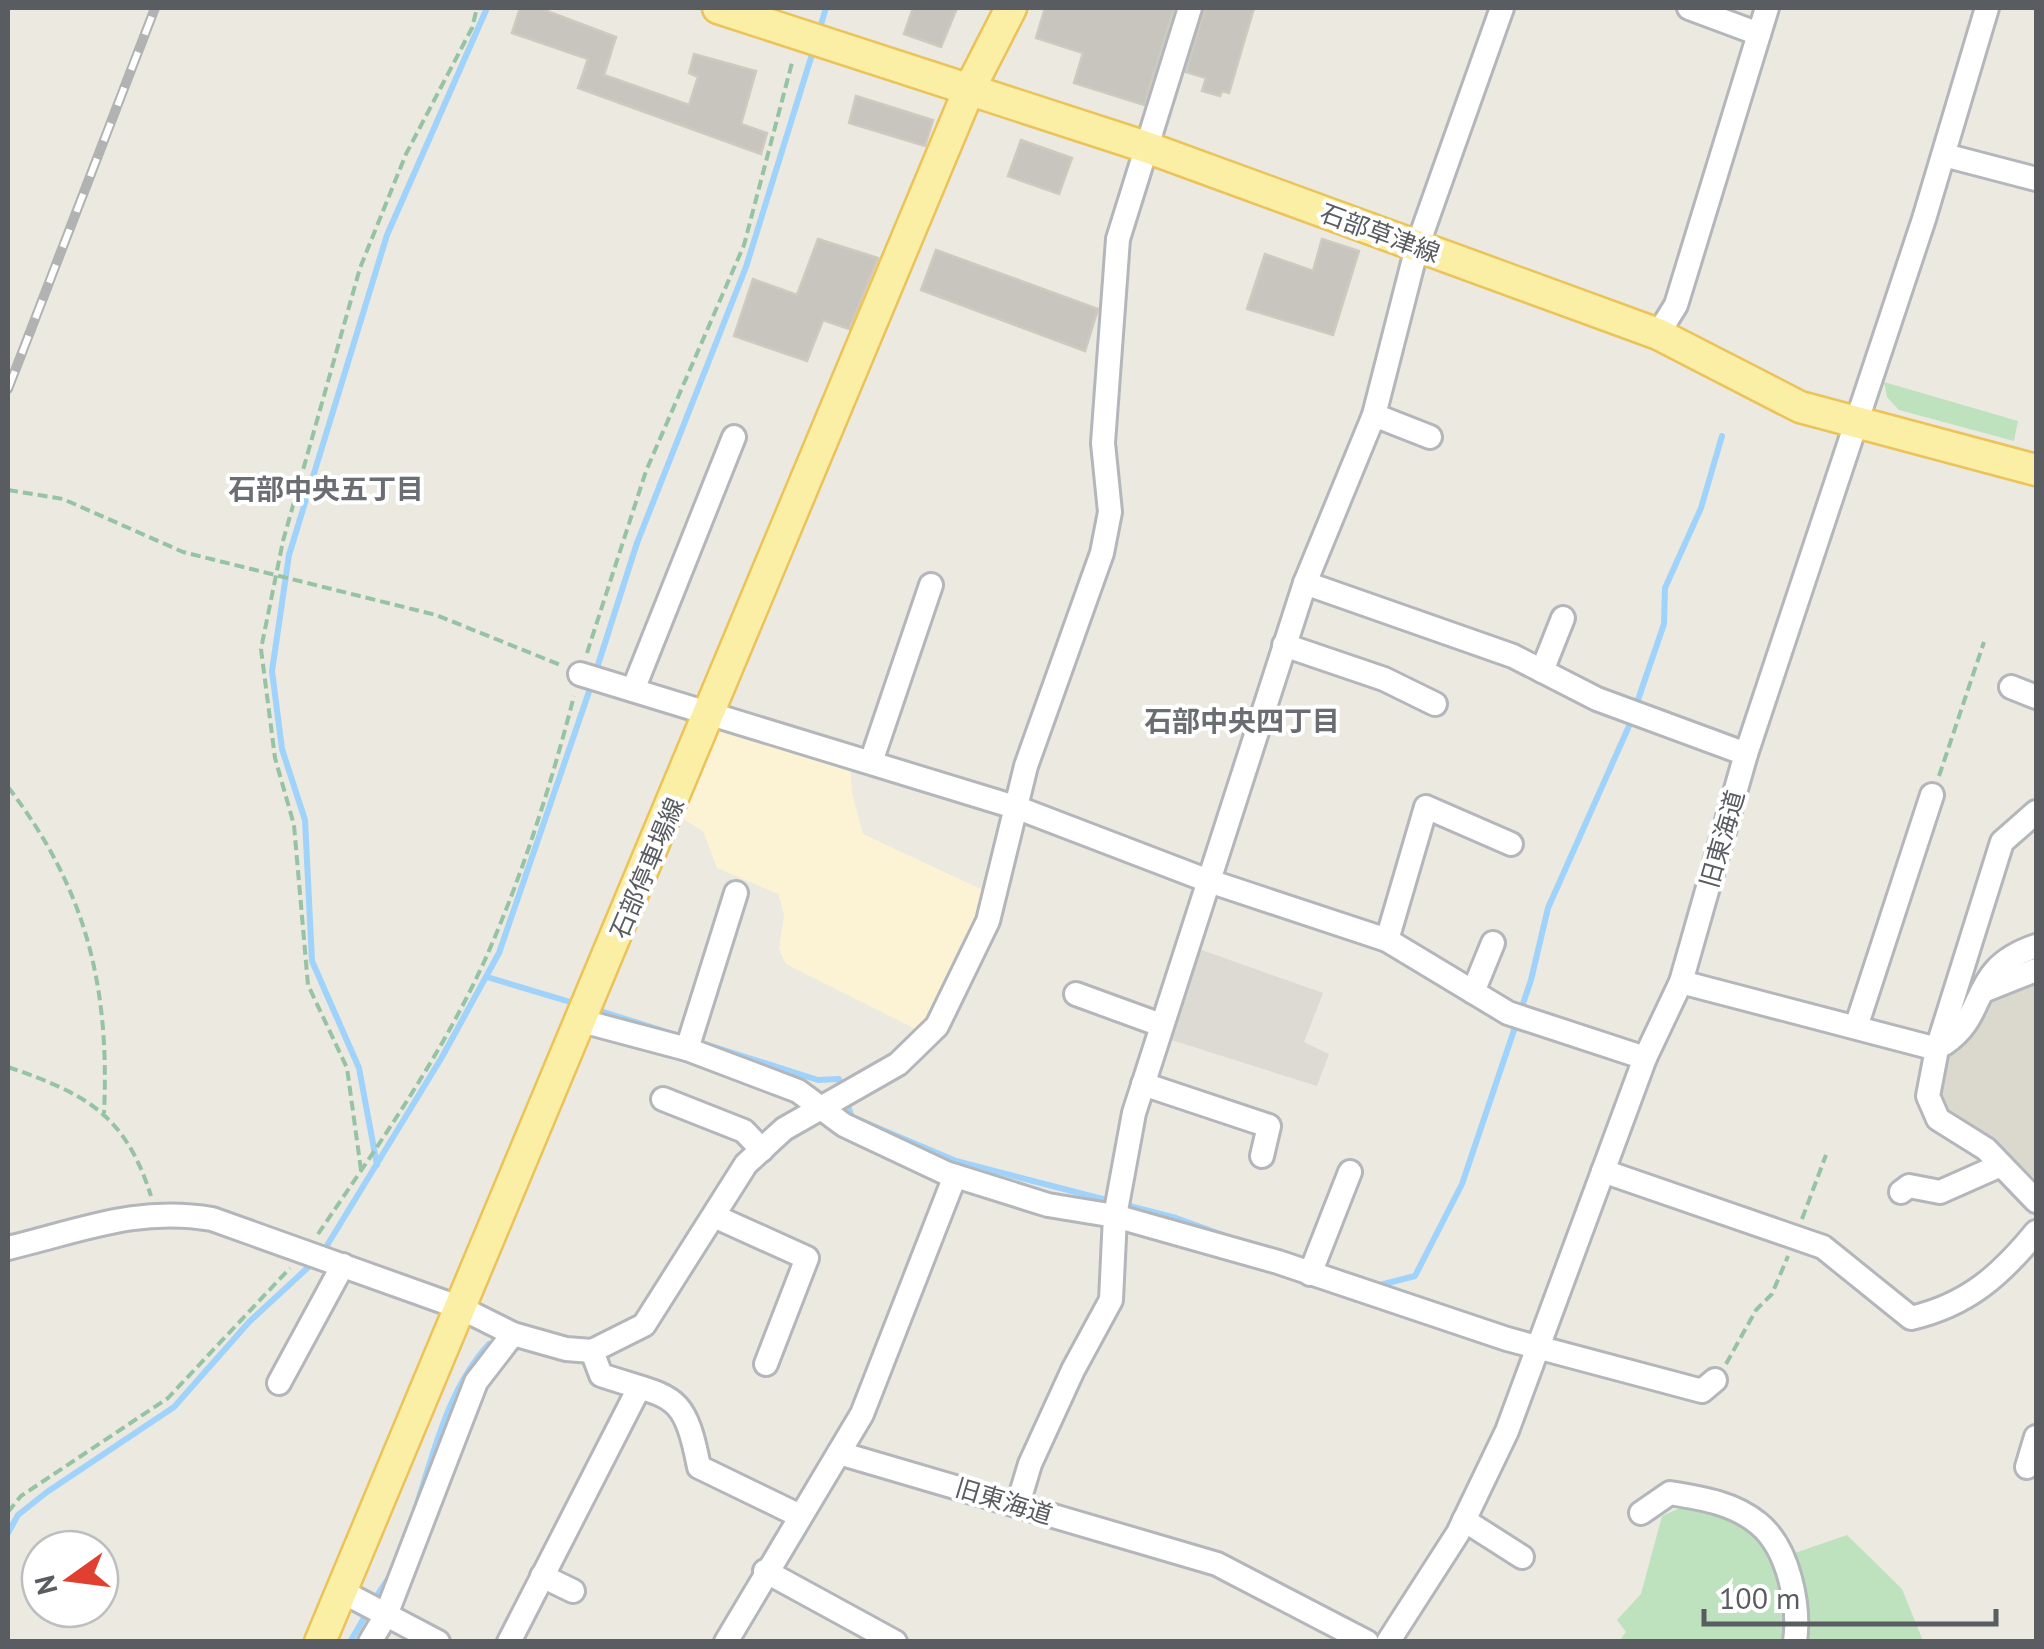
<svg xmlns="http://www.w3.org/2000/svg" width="2044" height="1649" font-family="'PT Sans','Noto Sans JP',sans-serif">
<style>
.commercial{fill:#fcf3d4}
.industrial{fill:#dddad4}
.education{fill:#dbd8ce}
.green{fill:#bde2bd}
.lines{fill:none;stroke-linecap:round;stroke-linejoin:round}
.stream{stroke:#a0d3fb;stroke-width:6}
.building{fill:#c8c5bf;stroke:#cfcabf;stroke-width:2.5}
.minor-casing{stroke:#b3b6ba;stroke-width:28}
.major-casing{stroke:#ebc359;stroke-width:35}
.path{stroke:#96c3a3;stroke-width:4;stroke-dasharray:10 5;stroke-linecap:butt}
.minor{stroke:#fff;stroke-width:22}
.major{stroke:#fbeea5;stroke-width:30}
.rail-casing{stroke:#b1b2b2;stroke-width:10}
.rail{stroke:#fff;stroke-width:6;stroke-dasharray:19;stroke-linecap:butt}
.labels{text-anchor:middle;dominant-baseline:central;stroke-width:8;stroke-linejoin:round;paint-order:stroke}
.street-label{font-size:25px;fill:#595c60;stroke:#fff}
.neighbourhood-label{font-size:28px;font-weight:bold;fill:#6a6e72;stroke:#fff}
</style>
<rect width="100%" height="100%" fill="#ebe9e0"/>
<path class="commercial" d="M718 721 850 764 852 793 863 834 985 891 937 1011 922 1032 786 964 779 949 784 914 778 894 717 868 703 831 678 816Z"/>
<path class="industrial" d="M1196 948 1323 993 1304 1042 1329 1054 1317 1086 1165 1038Z"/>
<path class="education" d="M2036 981V1180L1994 1141 1946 1116 1936 1092 1943 1058 1974 1011 2003 988Z"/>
<g class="green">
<path d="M1884 382 2018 421 2014 441 1899 410 1887 397Z"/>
<path d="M1715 1493 1792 1554 1847 1535 1902 1589 1923 1641H1619L1626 1632 1617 1620 1641 1594 1662 1516Z"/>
</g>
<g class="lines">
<g class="stream">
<path d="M819 31 826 8"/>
<path d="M596 671 637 543 746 267 814 48"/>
<path d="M487 977 577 1004"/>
<path d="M594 1009 818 1080 839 1079 842 1089"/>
<path d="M846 1101 852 1117 956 1161 1176 1218 1223 1235"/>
<path d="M377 1165 359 1068 312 961 305 820 282 749 272 671 289 555 387 235 487 8"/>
<path d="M323 1252 442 1057 499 953 592 683"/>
<path d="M1376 1286 1415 1276 1462 1184 1531 980 1548 908 1629 726 1664 624 1665 588 1701 508 1722 436"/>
<path d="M415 1510C434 1453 448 1388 489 1344"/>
<path d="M8 1533 18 1515 47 1492 174 1407 249 1322 315 1261"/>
<path d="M374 1600 392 1573"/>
<path d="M350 1642 368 1611"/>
</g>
</g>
<g class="building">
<path d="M520 8H539L616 37 604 75 689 105 698 77 689 73 694 54 756 71 741 124 767 133 761 154 578 88 588 59 512 33Z"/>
<path d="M913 8H957L941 47 904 34Z"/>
<path d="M1045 8H1174L1144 105 1074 83 1083 53 1036 38Z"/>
<path d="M1205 8H1254L1229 93 1222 91 1220 96 1202 91 1206 78 1186 72Z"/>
<path d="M856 96 933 120 925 146 849 123Z"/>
<path d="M1021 140 1072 158 1059 194 1008 176Z"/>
<path d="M818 239 878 258 849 329 823 320 807 361 734 336 753 279 797 295Z"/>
<path d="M1322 239 1359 251 1333 335 1247 309 1265 254 1313 271Z"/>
<path d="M936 250 1098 309 1085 351 921 290Z"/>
</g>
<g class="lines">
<defs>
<g id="minor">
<path d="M1689 8 1759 34"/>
<path d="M1944 155 2036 179"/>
<path d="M1658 334 1676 305 1767 8"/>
<path d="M1374 415 1430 437"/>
<path d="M1305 583 1513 656 1597 699 1746 754"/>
<path d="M1284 645 1384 679 1435 704"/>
<path d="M1542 671 1563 618"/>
<path d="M580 674 1018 808 1206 880 1387 940 1508 1013 1645 1058"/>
<path d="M2011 687 2036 697"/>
<path d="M633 690 734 437"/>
<path d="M871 762 931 585"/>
<path d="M2036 812 2002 842 1937 1049 1928 1096 1938 1119 1986 1149 2036 1201"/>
<path d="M1387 940 1426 807 1511 844"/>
<path d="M1681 982 1937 1049"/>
<path d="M1983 991 2036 970"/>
<path d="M1473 992 1493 943"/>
<path d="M1076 994 1161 1025"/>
<path d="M582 1021 687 1049 798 1091 844 1125 946 1173 1048 1205 1115 1216 1278 1262 1507 1339 1702 1391 1715 1380"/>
<path d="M1857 1024 1932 795"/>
<path d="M1944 1044C1990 1014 1967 969 2036 946"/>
<path d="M687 1049 736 893"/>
<path d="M1143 1084 1269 1126 1262 1156"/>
<path d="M663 1099 744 1131 762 1150"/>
<path d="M1603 1171 1823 1247 1911 1318C1967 1305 2000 1276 2036 1232"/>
<path d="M1901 1192 1909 1186 1940 1192 2001 1165"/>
<path d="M714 1216 807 1258 766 1364"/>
<path d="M8 1248C80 1231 137 1206 212 1219L461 1308 513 1334 566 1349 592 1351 644 1325 746 1164 784 1129 898 1064 937 1026 988 921 1026 766 1102 553 1110 512 1103 443 1118 239 1190 8"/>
<path d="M1310 1274 1350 1172"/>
<path d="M592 1351 601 1375C672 1399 684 1389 699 1467L798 1515"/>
<path d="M279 1383 343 1265"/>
<path d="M839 1453 1217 1564 1367 1642"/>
<path d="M2027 1467 2036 1437"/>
<path d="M1018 1504 1030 1464 1073 1370 1111 1300 1115 1216 1134 1113 1305 583 1374 415 1417 247 1502 8"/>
<path d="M1641 1513 1670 1493C1701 1498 1734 1503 1759 1524 1789 1549 1800 1606 1795 1642"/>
<path d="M1464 1520 1522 1557"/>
<path d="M765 1571 895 1642"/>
<path d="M542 1576 573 1591"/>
<path d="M343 1592 438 1642"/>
<path d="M370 1642 386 1615 476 1382 513 1334"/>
<path d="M509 1642 639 1388"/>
<path d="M726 1642 862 1414 955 1176"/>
<path d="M1388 1642 1458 1533 1507 1431 1645 1058 1681 982 1746 754 1924 219 1987 8"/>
</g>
<g id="major">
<path d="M718 8 1146 147 1658 334 1800 407 2036 470"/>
<path d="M320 1642 968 92 1011 8"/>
</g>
</defs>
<use href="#minor" class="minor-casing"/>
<use href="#major" class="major-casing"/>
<g class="path">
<path d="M8 490 63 499 183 552 436 615 563 666"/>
<path d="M587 653 646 471 744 245 793 59"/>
<path d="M1939 776 1984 642"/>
<path d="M8 787C86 888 110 987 104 1113"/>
<path d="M8 1067C86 1094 125 1114 151 1196"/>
<path d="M361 1170 347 1068 308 985 294 825 275 758 261 649 283 541 360 268 406 154 472 28 477 8"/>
<path d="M1802 1219 1826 1155"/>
<path d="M318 1234C377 1147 440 1058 484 962 522 877 551 785 574 696"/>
<path d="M1726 1364 1756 1310 1772 1294 1788 1256"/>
<path d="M8 1512 21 1496 168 1398 290 1268"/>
</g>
<use href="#minor" class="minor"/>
<use href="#major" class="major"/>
<defs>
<path id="rail" d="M8 389 155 8"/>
</defs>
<use href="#rail" class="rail-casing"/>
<use href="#rail" class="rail"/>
</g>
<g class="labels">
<g class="street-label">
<text transform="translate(1380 233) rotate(20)">石部草津線</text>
<text transform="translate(1722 839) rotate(-74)">旧東海道</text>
<text transform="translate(647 868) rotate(-67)">石部停車場線</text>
<text transform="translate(1004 1501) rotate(17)">旧東海道</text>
</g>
<g class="neighbourhood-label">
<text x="326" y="488">石部中央五丁目</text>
<text x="1242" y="720">石部中央四丁目</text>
</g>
</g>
<rect width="2044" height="1649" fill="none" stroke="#595c60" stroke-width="20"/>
<g transform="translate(70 1579) rotate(256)"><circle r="48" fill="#ffffff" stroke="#bdbebf" stroke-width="2.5"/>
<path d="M0-8L18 38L0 25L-18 38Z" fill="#e13f30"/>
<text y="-15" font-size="28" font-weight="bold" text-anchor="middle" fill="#595c60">N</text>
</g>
<path d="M1704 1609v15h292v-15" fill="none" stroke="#595c60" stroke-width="5"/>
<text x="1719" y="1609" font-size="30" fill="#595c60" stroke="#ffffff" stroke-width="8" paint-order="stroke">100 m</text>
</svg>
